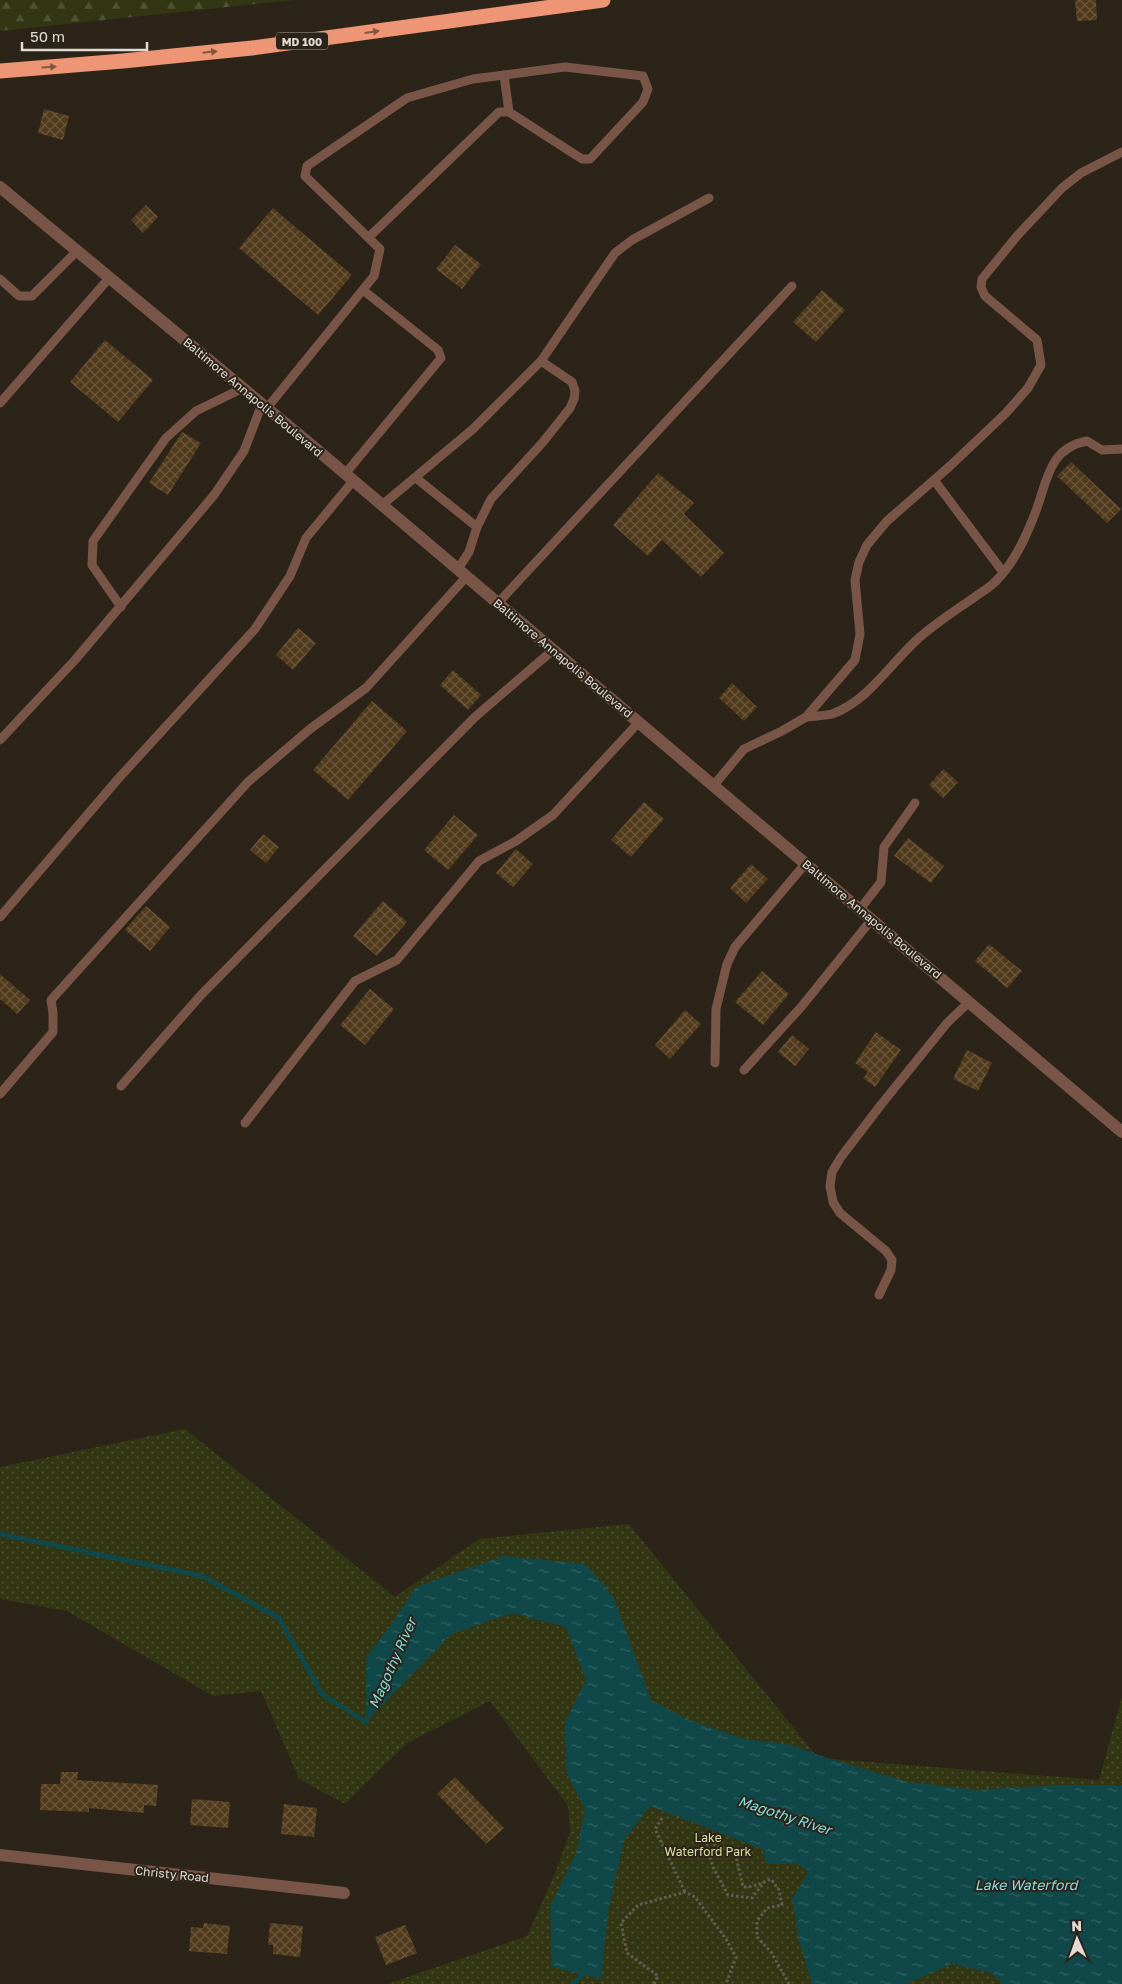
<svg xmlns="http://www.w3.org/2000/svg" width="1122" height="1984" font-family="'Golos Text',sans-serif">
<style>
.forest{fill:url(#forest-firs)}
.park{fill:url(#park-dots)}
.water{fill:url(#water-ripples)}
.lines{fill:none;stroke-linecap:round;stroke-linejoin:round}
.stream{stroke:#104849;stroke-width:5}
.building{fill:url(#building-cross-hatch)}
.path{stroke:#635c52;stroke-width:3;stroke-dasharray:2.5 2.5;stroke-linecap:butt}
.service{stroke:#795548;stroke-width:9}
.minor{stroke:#795548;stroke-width:12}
.tertiary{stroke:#795548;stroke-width:12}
.motorway{stroke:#ed9575;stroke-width:15}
.oneway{fill:#835742}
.labels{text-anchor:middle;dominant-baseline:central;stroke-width:4;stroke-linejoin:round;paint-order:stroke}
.shield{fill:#2c2419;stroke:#aba49c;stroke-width:1}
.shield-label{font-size:11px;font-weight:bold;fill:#e1dbd4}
.street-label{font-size:12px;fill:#e1dbd4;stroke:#2c2419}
.park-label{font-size:12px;fill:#d6e09f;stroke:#2c2419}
.water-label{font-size:14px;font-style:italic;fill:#84dde0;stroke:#2c2419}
</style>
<defs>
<pattern id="forest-firs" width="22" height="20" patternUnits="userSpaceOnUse" patternTransform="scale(1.25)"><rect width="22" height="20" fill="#323613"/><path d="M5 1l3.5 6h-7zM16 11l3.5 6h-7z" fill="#4f5234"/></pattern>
<pattern id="park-dots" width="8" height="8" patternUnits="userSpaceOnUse" patternTransform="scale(1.25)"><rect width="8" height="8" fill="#323613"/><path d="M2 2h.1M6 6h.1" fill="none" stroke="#4f5234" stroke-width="1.8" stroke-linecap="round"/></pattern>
<pattern id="water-ripples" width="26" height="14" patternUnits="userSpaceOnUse" patternTransform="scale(1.25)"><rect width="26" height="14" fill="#104849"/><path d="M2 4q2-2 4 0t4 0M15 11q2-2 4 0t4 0" fill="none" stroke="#326262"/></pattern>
<pattern id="building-cross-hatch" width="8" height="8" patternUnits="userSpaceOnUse" patternTransform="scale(1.25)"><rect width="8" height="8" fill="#523b1c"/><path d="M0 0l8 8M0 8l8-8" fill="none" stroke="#6b573c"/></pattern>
</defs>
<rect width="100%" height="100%" fill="#2c2419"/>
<path class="forest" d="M0 0H295L0 31Z"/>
<path class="park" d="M185 1429 395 1597 479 1539 629 1524 818 1758 1099 1780 1122 1697V1984H388L527 1936 556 1871 570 1832 568 1806 490 1701 407 1743 345 1804 299 1779 261 1691 213 1696 67 1611 0 1599V1467Z"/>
<path class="water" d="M503 1556 585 1564 613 1596 651 1700 689 1720 744 1739 792 1745 821 1756 908 1782 976 1790 1061 1785H1122V1984H1003L989 1972 952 1964 906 1984H812L799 1940 792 1899 809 1871 797 1864H767L762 1849 650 1806 624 1840 608 1912 601 1979 552 1967 550 1907 576 1853 585 1809 566 1772 565 1722 586 1680 566 1627 512 1613 451 1634 366 1722V1657L388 1629 416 1587Z"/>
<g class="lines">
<g class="stream">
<path d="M0 1534 202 1576 279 1618 322 1694 366 1722 368 1716"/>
<path d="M573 1984 583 1974"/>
</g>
</g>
<g class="building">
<path d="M1075 0H1096L1097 20 1077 21Z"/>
<path d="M44 109 69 116 63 140 38 133Z"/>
<path d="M146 205 158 217 143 233 131 220Z"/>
<path d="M273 208 352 275 318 315 239 248Z"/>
<path d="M455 245 481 264 462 289 436 269Z"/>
<path d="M822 290 845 310 816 342 793 322Z"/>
<path d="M105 340 153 380 118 422 70 382Z"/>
<path d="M182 432 201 443 168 495 149 483Z"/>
<path d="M1071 462 1121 509 1107 523 1057 476Z"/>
<path d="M658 473 694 503 684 514 724 553 701 577 662 540 648 556 613 525Z"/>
<path d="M298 628 316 643 293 670 276 655Z"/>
<path d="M453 670 481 695 468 710 440 685Z"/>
<path d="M732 683 757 707 744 721 719 698Z"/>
<path d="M372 701 407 731 348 800 313 770Z"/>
<path d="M943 769 958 782 943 798 929 785Z"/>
<path d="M644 802 664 819 631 857 611 840Z"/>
<path d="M454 815 478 835 448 870 424 850Z"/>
<path d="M263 834 279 847 266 863 250 850Z"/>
<path d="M908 838 944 866 931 883 894 856Z"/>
<path d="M516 849 533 864 513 887 496 873Z"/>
<path d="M751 864 768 879 746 903 730 888Z"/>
<path d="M383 901 407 922 377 956 353 936Z"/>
<path d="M146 906 170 927 150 951 125 930Z"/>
<path d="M989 944 1022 971 1007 988 975 961Z"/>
<path d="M762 971 789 994 763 1025 735 1002Z"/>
<path d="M0 974 30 1000 17 1014 0 999Z"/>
<path d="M370 989 394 1009 365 1045 340 1025Z"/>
<path d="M685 1010 701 1024 670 1059 655 1045Z"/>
<path d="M876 1032 901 1050 875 1087 863 1078 868 1072 855 1063Z"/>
<path d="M792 1035 809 1049 795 1066 778 1052Z"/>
<path d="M967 1050 992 1063 978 1091 953 1079Z"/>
<path d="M61 1772H78L77 1780 158 1785 156 1806 144 1805V1813L89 1808V1812L40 1810 41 1784H60Z"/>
<path d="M455 1777 504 1828 486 1844 437 1794Z"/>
<path d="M192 1799 230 1802 228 1828 190 1825Z"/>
<path d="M284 1804 317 1808 314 1837 281 1834Z"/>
<path d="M204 1923 230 1926 227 1954 189 1951 191 1927 203 1928Z"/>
<path d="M270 1923 303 1926 300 1957 273 1954V1945H268Z"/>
<path d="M405 1925 417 1953 386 1965 375 1937Z"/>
</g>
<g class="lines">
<g class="path">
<path d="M662 1818 655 1829 685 1892"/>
<path d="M765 1881 752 1898 728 1895 713 1867 706 1839 719 1847 735 1852 743 1887C754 1887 761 1883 771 1879L779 1890 782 1905 767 1908 757 1921V1937L771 1952 789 1984"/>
<path d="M654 1984 658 1976 627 1953 621 1923 638 1905 685 1892 695 1897 726 1939 736 1957 726 1984"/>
</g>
<g class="service">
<path d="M504 75 509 112"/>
<path d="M0 279 19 296H32L78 250"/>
<path d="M0 403 110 277"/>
<path d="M267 408 374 276 380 249 305 176 307 166 407 98 473 79 565 67 643 76 648 89 643 102 590 159H582L509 112H499L369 237"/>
<path d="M345 474 441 358 438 350 363 290"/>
<path d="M416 478 477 527"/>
<path d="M934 480 1003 572"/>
<path d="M382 505 473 429 541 361 615 253 632 240 709 198"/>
<path d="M458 569 469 552 477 527 491 499 543 442 570 408 574 399 575 391 572 382 541 361"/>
<path d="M498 603 792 286"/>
<path d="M121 607 92 565 93 541 166 438 196 411 243 388"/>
<path d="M806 717C814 716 824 716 832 714 869 701 891 662 920 637 936 623 954 611 972 599 979 593 990 588 996 581 1014 563 1025 539 1034 516 1047 485 1047 448 1087 441L1102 450 1122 449"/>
<path d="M0 740 75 660 214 495 244 451 262 404"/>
<path d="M714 785 744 749 782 731 806 717 855 660 860 634 855 580 859 562 867 545 887 521 950 466 1006 413 1028 388 1041 365 1037 340 985 296 981 287 982 279 1017 236 1062 188 1081 173 1122 152"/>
<path d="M860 909 881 882 884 847 915 803"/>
<path d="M0 917 118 779 255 629 290 576 306 538 353 481"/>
<path d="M715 1063 716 1009 727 964 735 947 806 863"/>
<path d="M744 1070 802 1006 872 919"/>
<path d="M121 1086 201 995 475 717 553 650"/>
<path d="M0 1094 53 1032V1013L51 1000 248 782 310 729 366 688 467 576"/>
<path d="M245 1123 355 981 397 960 479 861 516 841 553 815 639 722"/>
<path d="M879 1295 891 1270 892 1260 886 1251 840 1213 833 1202 830 1186 832 1172 841 1157 880 1106 947 1023 969 1002"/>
</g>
<path class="minor" d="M0 1855 344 1893"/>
<path class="tertiary" d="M0 187 309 443 1122 1132"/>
<path class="motorway" d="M0 71 123 61 252 48 603 0"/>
</g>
<defs><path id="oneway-solid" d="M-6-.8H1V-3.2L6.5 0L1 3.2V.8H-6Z" transform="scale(1.25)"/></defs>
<g class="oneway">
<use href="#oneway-solid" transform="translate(372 32) rotate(-8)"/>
<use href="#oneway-solid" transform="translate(210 52) rotate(-6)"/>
<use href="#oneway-solid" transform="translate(49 67) rotate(-4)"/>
</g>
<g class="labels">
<rect class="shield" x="276" y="32.5" width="52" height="17" rx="4"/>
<g class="shield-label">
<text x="302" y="41">MD 100</text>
</g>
<g class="street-label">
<text transform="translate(253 397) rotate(40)">Baltimore Annapolis Boulevard</text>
<text transform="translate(563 658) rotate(40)">Baltimore Annapolis Boulevard</text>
<text transform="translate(872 919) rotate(40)">Baltimore Annapolis Boulevard</text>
<text transform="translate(172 1874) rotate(6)">Christy Road</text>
</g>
<g class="park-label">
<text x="708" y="1837">Lake<tspan x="708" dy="14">Waterford Park</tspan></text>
</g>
<g class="water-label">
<text transform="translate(392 1663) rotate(-66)">Magothy River</text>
<text transform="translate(785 1815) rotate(18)">Magothy River</text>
<text x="1026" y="1884">Lake Waterford</text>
</g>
</g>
<g transform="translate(1077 1939) rotate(358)" stroke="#2c2419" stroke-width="4" paint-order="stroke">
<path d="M0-4L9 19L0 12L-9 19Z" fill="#e1dbd4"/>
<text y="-8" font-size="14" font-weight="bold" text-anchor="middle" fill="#e1dbd4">N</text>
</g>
<path d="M22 42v8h125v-8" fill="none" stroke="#e1dbd4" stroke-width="2.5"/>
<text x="30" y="42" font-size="15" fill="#e1dbd4" stroke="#2c2419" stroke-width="4" paint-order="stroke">50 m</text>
</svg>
